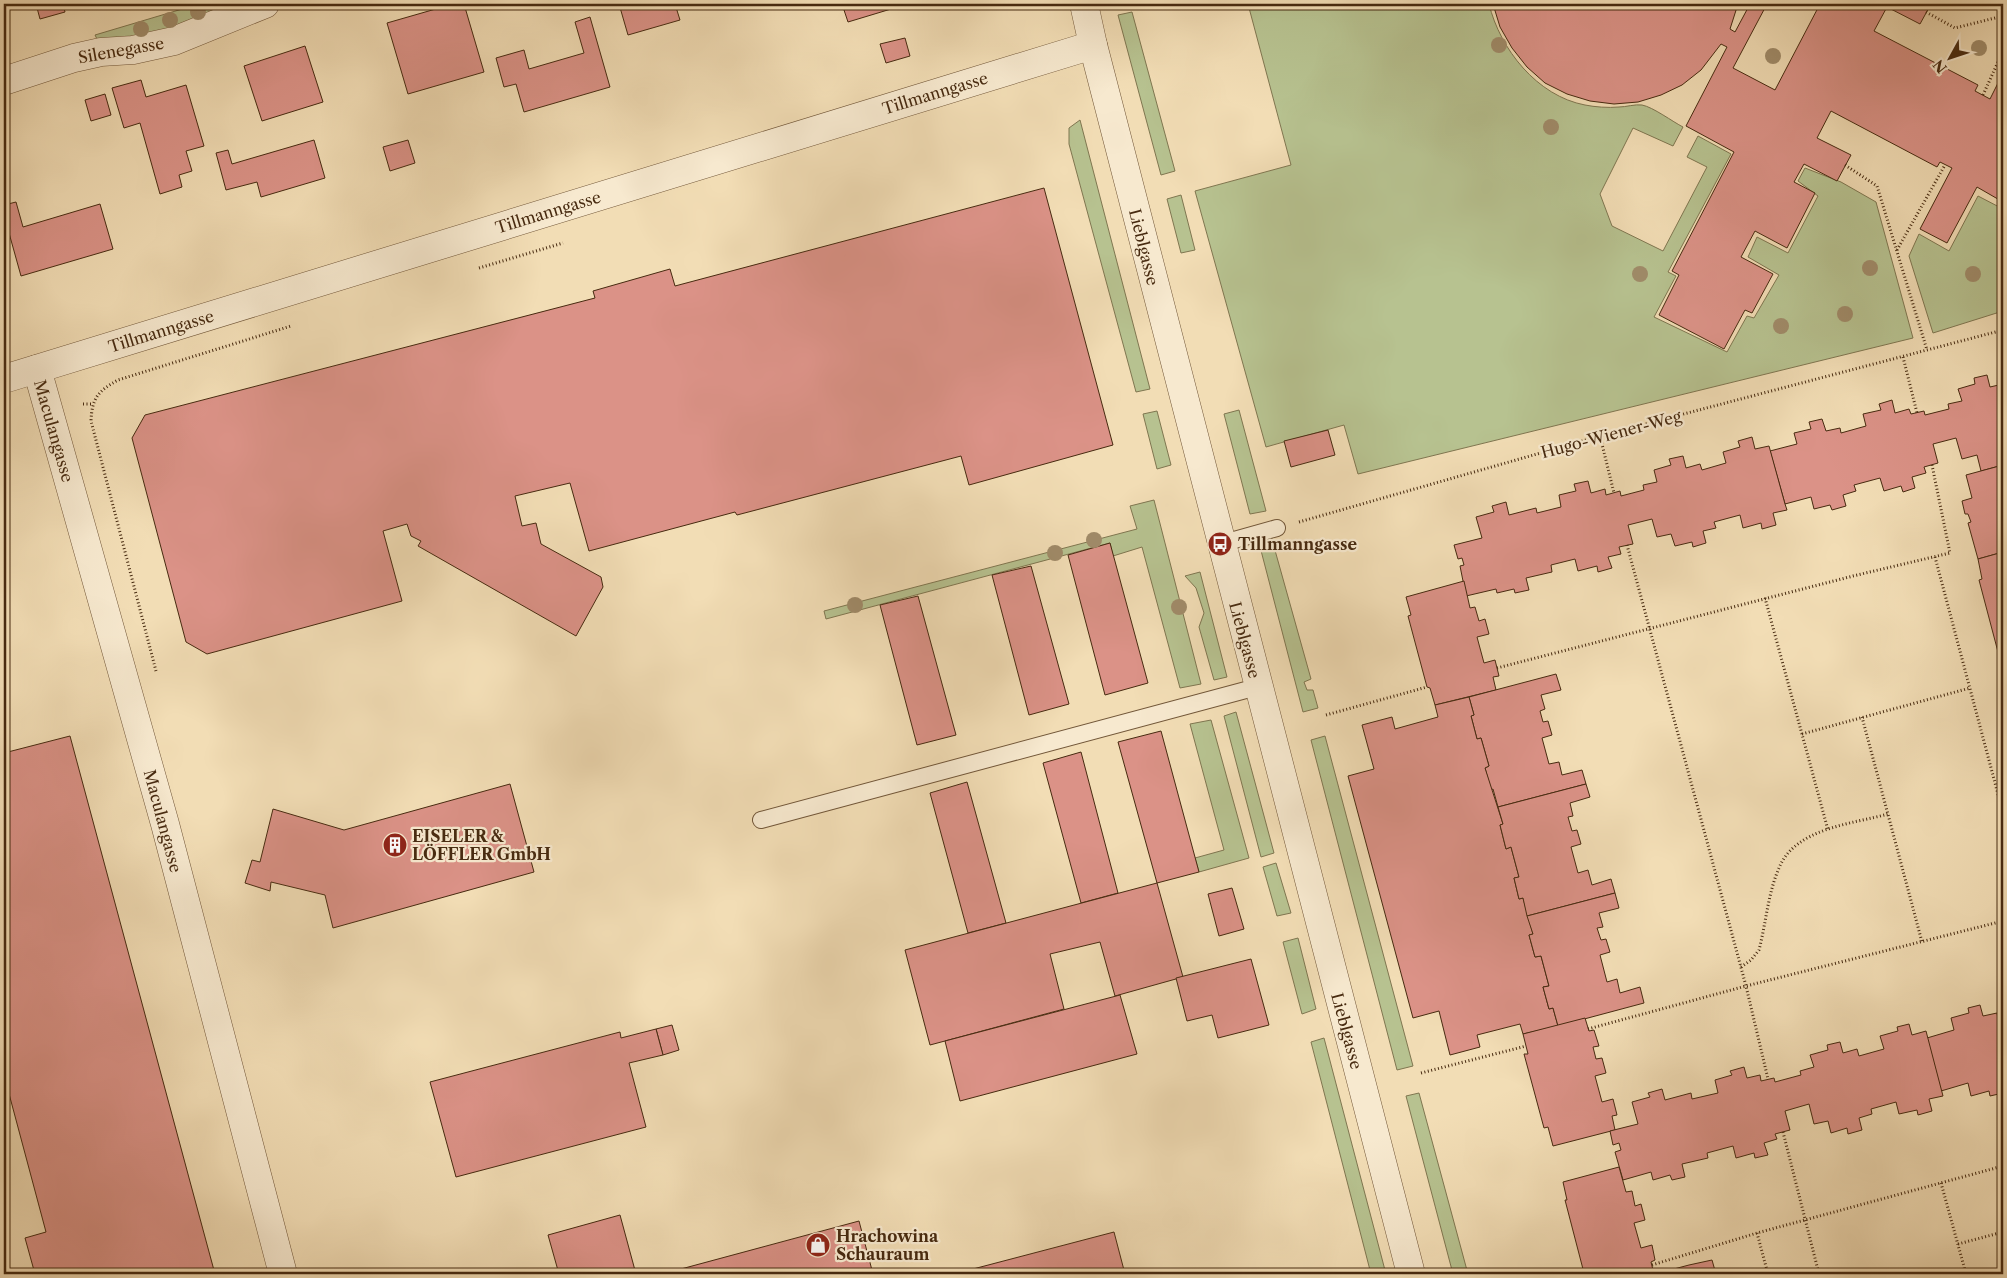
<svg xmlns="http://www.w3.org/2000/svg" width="2007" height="1278" font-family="'Libre Caslon Text',serif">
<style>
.green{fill:#b7c290;stroke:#7f7650}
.building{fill:#db9287;stroke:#472a10}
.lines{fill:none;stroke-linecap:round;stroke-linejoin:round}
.lane-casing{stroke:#725739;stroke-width:18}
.street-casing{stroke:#725739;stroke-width:29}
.path{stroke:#472a10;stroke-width:3;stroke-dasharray:1 2.5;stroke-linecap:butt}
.lane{stroke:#f7e9cf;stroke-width:16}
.street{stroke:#f7e9cf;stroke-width:28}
.tree{fill:#a08b69}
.labels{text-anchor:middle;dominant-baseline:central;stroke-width:4.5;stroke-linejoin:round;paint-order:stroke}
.street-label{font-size:16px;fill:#472a10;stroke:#f7e9cf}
.poi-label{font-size:16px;font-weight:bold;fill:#472a10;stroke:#f7e9cf;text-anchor:start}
</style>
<rect width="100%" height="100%" fill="#f2ddb5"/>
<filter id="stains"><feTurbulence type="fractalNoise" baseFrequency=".004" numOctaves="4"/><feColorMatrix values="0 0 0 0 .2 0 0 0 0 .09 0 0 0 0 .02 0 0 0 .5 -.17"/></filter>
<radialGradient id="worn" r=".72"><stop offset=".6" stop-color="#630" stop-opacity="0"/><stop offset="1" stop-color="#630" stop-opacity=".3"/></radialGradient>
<g class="green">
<path d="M199 4H234L173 31 98 41 95 35Z"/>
<path d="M1248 4H1489C1500 49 1537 96 1585 105 1595 107 1608 108 1619 107 1626 107 1635 104 1642 105 1653 107 1673 122 1683 127L1673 146 1633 128 1600 194 1612 226 1663 251 1707 167 1687 157 1698 136 1731 154 1668 272 1676 276 1654 317 1727 352 1747 316 1754 318 1779 275 1748 257 1757 237 1788 253 1818 196 1798 181 1805 168 1841 182 1876 202 1913 338 1358 474 1344 425 1266 447 1195 191 1291 165Z"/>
<path d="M1132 12 1175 171 1161 175 1118 15Z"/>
<path d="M1080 120 1150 389 1136 392 1069 144V128Z"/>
<path d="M1181 195 1195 250 1181 253 1167 199Z"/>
<path d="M1978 196 2003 209V311L1933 333 1909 256 1919 234 1949 251Z"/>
<path d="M1239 410 1266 511 1250 514 1224 414Z"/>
<path d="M1157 411 1171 465 1157 469 1143 414Z"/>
<path d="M1154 500 1201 684 1180 688 1142 547 1113 556 1110 543 826 619 824 611 1137 529 1130 506Z"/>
<path d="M1271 536 1311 679 1304 682 1307 690H1313L1318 708 1303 712 1258 539Z"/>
<path d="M1200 572 1227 677 1214 680 1199 627 1204 613 1196 588 1185 576Z"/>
<path d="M1236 712 1274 853 1261 857 1224 716Z"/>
<path d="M1211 720 1249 858 1199 872 1195 858 1224 850 1190 724Z"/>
<path d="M1325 736 1413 1066 1397 1070 1311 740Z"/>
<path d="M1276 863 1291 913 1277 916 1263 867Z"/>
<path d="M1298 938 1316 1009 1302 1014 1283 942Z"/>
<path d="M1324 1038 1386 1274H1371L1311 1042Z"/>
<path d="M1419 1093 1468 1274H1453L1406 1096Z"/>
</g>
<g class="building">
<path d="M36 4H63L65 12 40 19Z"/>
<path d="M453 4H464L484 72 408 94 387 23Z"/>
<path d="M619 4H675L680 20 628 35Z"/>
<path d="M842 4H889L891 9 848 22Z"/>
<path d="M1493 4H1738L1730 29 1735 32 1750 4H1767L1733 68 1775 90 1820 4H1931L1920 24 1887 7 1874 31 1978 85 1975 91 1990 99 2003 73V202L1977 187 1947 243 1920 229 1952 168 1940 162 1937 167 1831 111 1817 138 1851 155 1837 181 1804 164 1794 182 1815 193 1787 248 1755 231 1741 257 1773 274 1752 313 1745 310 1724 349 1659 315 1679 275 1672 271 1734 152 1686 126 1727 47 1721 44 1701 70 1682 85 1661 95 1638 102 1614 104 1590 101 1567 94 1545 83 1527 67 1512 48 1500 27Z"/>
<path d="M590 17 610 87 524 112 516 84 504 87 496 58 524 50 529 69 584 53 575 22Z"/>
<path d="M905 38 910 56 886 63 880 44Z"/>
<path d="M305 46 323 102 262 121 244 66Z"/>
<path d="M141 80 146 97 186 85 204 146 186 151 192 171 179 175 182 187 160 194 140 123 124 128 112 88Z"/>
<path d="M105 94 111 115 91 121 85 100Z"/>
<path d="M314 140 325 178 261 197 257 182 226 190 216 153 228 150 232 164Z"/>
<path d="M408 140 415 163 390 171 383 147Z"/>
<path d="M1044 188 1113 445 969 485 961 456 737 515 735 512 589 551 570 483 515 496 522 526 536 523 541 544 601 577 603 587 576 636 418 546 421 541 411 536 407 524 383 531 402 601 207 654 186 642 132 438 145 415 595 298 593 291 670 269 675 286Z"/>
<path d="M16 202 23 227 100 204 113 249 21 276 4 215V205Z"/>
<path d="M1987 375 1990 387 2003 384V465L1981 471 1977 455 1962 459 1956 438 1933 444 1938 463 1924 467 1926 473 1912 477 1915 488 1903 492 1901 486 1884 491 1880 478 1854 485 1856 491 1843 495 1846 506 1832 510 1830 505 1814 509 1811 497 1785 504 1770 451 1797 444 1794 433 1811 429 1809 422 1822 419 1826 431 1840 428 1841 433 1866 426 1863 414 1881 410 1879 404 1892 400 1895 413 1909 409 1911 414 1924 411 1925 415 1949 409 1948 404 1962 401 1958 389 1975 384 1974 378Z"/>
<path d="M1328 430 1335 455 1291 467 1284 441Z"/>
<path d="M1752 437 1755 449 1769 446 1785 504 1787 510 1773 513 1776 525 1762 529 1761 523 1743 528 1740 515 1714 522 1716 528 1703 531 1706 543 1693 547 1692 542 1675 546 1671 534 1657 537 1652 519 1628 525 1633 544 1619 547 1621 554 1608 557 1612 568 1598 572 1597 566 1578 571 1575 559 1551 565 1552 572 1526 578 1529 590 1515 593 1514 589 1497 593 1496 589 1466 596 1460 566 1464 565 1462 558 1458 559 1454 545 1482 538 1476 517 1494 512 1492 506 1506 502 1509 515 1536 508 1537 513 1561 507 1559 495 1576 491 1574 484 1588 481 1591 493 1605 489 1606 495 1620 491 1621 496 1644 490 1643 485 1657 482 1654 470 1671 465 1669 459 1683 456 1686 468 1700 464 1702 470 1726 463 1723 452 1740 447 1738 441Z"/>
<path d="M2003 465V552L1978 559 1968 523 1971 522 1968 514H1965L1962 501 1972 498 1966 475Z"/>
<path d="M1110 543 1148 683 1105 695 1068 555Z"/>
<path d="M2003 552V656L2002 651 1998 652 1979 580 1982 579 1978 559Z"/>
<path d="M1031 566 1069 704 1029 715 992 575Z"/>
<path d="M1464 581 1470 608 1475 607 1479 621 1485 619 1489 634 1477 637 1484 663 1495 660 1499 676 1493 677 1496 690 1435 705 1430 688 1427 687 1408 616 1411 615 1406 597Z"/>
<path d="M918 596 956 735 917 745 880 605Z"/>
<path d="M1556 674 1561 690 1541 695 1545 709 1540 711 1543 722 1548 721 1552 735 1542 738 1549 764 1559 762 1562 775 1582 770 1586 784 1498 807 1493 789 1491 790 1485 768 1489 766 1481 738 1477 739 1471 716 1474 715 1469 697Z"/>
<path d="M1469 697 1474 715 1471 716 1477 739 1481 738 1489 766 1485 768 1503 824 1500 825 1506 849 1511 847 1519 877 1514 878 1519 899 1523 898 1533 934 1529 935 1535 957 1541 956 1549 986 1543 987 1549 1009 1553 1008 1558 1026 1523 1034 1520 1024 1477 1035 1480 1047 1450 1055 1439 1011 1413 1018 1348 776 1374 769 1362 725 1392 717 1395 729 1438 717 1435 705Z"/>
<path d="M1161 731 1199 872 1157 883 1118 742Z"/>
<path d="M70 736 192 1189 215 1274H35L25 1238 46 1232 4 1075V753Z"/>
<path d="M1081 752 1118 893 1081 903 1043 763Z"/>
<path d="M967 782 1006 923 968 933 930 793Z"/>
<path d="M510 784 534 872 333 928 325 895 271 882 270 891 245 883 252 860 260 862 273 809 344 830Z"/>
<path d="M1586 784 1590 797 1570 803 1573 816 1568 817 1572 831 1577 830 1581 844 1571 847 1578 873 1588 870 1592 885 1611 879 1615 893 1527 916 1523 898 1519 899 1514 878 1519 877 1511 847 1506 849 1500 825 1503 824 1498 807Z"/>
<path d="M1157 883 1183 977 1115 996 1100 942 1050 954 1064 1009 930 1045 905 950Z"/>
<path d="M1232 888 1244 929 1219 936 1208 894Z"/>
<path d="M1615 893 1619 908 1599 913 1603 927 1597 928 1601 940 1606 939 1610 952 1600 955 1607 982 1617 979 1620 993 1640 987 1644 1003 1558 1026 1553 1008 1549 1009 1543 987 1549 986 1541 956 1535 957 1529 935 1533 934 1527 916Z"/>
<path d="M1251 959 1269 1025 1218 1038 1212 1015 1187 1021 1176 978Z"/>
<path d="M1120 995 1137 1054 960 1101 945 1041Z"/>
<path d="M1980 1005 1983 1016 1997 1013 1998 1019 2003 1017V1080L1999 1081 2003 1093 1990 1096 1989 1091 1971 1096 1968 1083 1941 1091 1927 1038 1954 1030 1951 1018 1969 1013 1968 1008Z"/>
<path d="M1585 1018 1589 1031 1594 1030 1599 1046 1593 1047 1596 1059 1602 1058 1606 1073 1595 1076 1602 1102 1613 1099 1617 1115 1612 1116 1615 1130 1553 1146 1548 1127 1544 1128 1524 1054H1528L1523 1034Z"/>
<path d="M1909 1024 1912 1035 1926 1031 1943 1096 1929 1099 1932 1111 1918 1115 1917 1110 1899 1114 1896 1102 1871 1109 1872 1114 1859 1118 1862 1130 1848 1134 1847 1128 1831 1133 1828 1121 1814 1124 1809 1104 1785 1111 1790 1130 1775 1134 1777 1139 1764 1143 1768 1155 1755 1158 1754 1153 1736 1158 1733 1146 1707 1153 1708 1158 1682 1164 1685 1177 1672 1180 1670 1175 1653 1180 1651 1172 1623 1180 1615 1152 1621 1150 1619 1143 1613 1145 1610 1131 1638 1124 1632 1102 1650 1097 1648 1093 1662 1089 1665 1100 1691 1093 1692 1099 1718 1093 1715 1080 1732 1075 1730 1071 1744 1067 1747 1078 1760 1075 1761 1081 1774 1078 1775 1082 1801 1075 1800 1071 1814 1067 1810 1055 1828 1050 1827 1045 1840 1042 1843 1053 1857 1049 1859 1056 1884 1049 1880 1036 1898 1031 1897 1027Z"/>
<path d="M672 1025 679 1050 663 1055 656 1029Z"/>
<path d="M656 1029 663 1055 629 1063 646 1127 456 1177 430 1082 620 1032 621 1038Z"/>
<path d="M1619 1167 1626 1192 1632 1191 1635 1206 1641 1204 1645 1220 1634 1223 1641 1248 1652 1245 1655 1260 1651 1262 1654 1274 1584 1273 1565 1200H1567L1563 1182Z"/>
<path d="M620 1215 636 1274H559L548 1235Z"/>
<path d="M859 1221 873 1274H682L681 1269Z"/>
<path d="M1114 1232 1125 1274H954Z"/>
<path d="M1712 1260 1716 1274H1655L1689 1265Z"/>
</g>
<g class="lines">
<defs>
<g id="lane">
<path d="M1220 544 1277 528"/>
<path d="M761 820 1257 687"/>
</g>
<g id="street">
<path d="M1084 4 1093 45 1411 1274"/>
<path d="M4 81 74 58 101 52 133 50 174 41 265 4"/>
<path d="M37 369 165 824 283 1274"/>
<path d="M4 379 1093 45"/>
</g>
</defs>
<use href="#lane" class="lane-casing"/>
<use href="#street" class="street-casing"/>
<g class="path">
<path d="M1926 12 1955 28 2003 16"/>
<path d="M1983 95 2003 51"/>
<path d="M1845 165 1877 186 1927 350"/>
<path d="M1897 250 1945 165"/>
<path d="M479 268 563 243"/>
<path d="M1903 357 1917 413"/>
<path d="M83 404H92"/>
<path d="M1600 436 1614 493"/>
<path d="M1299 522 1600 436 2003 330"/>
<path d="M1627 545 1746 986 1768 1079"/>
<path d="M1935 557 2003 813"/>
<path d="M1765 598 1828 830"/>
<path d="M1497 668 1853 576 1950 553 1932 465"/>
<path d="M156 671 91 421C92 398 98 391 118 380L291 326"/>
<path d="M1326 715 1427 687"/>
<path d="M1862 717 1922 942"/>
<path d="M1802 734 1970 688"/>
<path d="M1741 967 1751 960 1759 950C1766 923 1768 893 1779 868 1795 828 1852 824 1888 814"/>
<path d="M1588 1029 1746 986 2003 921"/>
<path d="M1421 1073 1526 1046"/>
<path d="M1783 1132 1819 1274"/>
<path d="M1941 1183 1966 1274"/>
<path d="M1757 1233 1768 1274"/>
<path d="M1958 1244 2003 1232"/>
<path d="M1652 1265 1757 1233 2003 1166"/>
</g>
<use href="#lane" class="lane"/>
<use href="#street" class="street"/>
</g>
<g class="tree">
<circle cx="198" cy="12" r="8"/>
<circle cx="170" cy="20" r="8"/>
<circle cx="141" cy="29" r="8"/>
<circle cx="1499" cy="45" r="8"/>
<circle cx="1979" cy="48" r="8"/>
<circle cx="1773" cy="56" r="8"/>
<circle cx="1551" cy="127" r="8"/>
<circle cx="1870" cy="268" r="8"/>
<circle cx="1640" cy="274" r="8"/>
<circle cx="1973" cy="274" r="8"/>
<circle cx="1845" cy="314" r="8"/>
<circle cx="1781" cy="326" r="8"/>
<circle cx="1094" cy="540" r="8"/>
<circle cx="1055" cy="553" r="8"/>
<circle cx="855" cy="605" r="8"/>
<circle cx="1179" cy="607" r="8"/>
</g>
<defs>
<symbol id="bus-disc" viewBox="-11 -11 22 22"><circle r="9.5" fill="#8f2418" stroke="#f7e9cf"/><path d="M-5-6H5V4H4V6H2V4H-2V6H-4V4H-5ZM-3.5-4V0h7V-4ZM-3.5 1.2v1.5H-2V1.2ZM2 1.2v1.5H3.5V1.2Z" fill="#fff"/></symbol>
<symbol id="building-disc" viewBox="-11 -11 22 22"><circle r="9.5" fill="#8f2418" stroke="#f7e9cf"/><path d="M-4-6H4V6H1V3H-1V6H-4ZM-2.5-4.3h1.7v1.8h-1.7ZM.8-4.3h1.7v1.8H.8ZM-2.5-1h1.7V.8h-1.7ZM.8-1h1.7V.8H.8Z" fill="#fff"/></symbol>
<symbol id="shop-disc" viewBox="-11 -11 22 22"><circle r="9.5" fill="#8f2418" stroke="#f7e9cf"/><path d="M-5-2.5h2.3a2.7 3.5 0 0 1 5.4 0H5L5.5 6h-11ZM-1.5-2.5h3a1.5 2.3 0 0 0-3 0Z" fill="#fff"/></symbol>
</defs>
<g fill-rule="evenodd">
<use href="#bus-disc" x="1206" y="530" width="28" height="28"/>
<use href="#building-disc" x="381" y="831" width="28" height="28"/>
<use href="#shop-disc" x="804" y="1231" width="28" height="28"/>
</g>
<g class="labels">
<g class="street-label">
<text transform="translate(121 50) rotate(-10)">Silenegasse</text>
<text transform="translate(935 93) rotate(-17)">Tillmanngasse</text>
<text transform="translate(548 212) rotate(-17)">Tillmanngasse</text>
<text transform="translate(1144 247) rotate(76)">Lieblgasse</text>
<text transform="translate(161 331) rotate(-17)">Tillmanngasse</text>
<text transform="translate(54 431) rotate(74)">Maculangasse</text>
<text transform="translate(1611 434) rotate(-15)">Hugo-Wiener-Weg</text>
<text transform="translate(1245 640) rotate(75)">Lieblgasse</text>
<text transform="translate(163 821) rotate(75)">Maculangasse</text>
<text transform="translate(1347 1031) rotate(75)">Lieblgasse</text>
</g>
<g class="poi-label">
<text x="1238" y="544">Tillmanngasse</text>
<text x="412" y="836">EISELER &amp;<tspan x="412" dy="18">LÖFFLER GmbH</tspan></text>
<text x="836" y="1236">Hrachowina<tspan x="836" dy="18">Schauraum</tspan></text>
</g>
</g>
<rect width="2007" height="1278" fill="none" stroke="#f2ddb5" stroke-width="20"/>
<rect x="5" y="5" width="1997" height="1268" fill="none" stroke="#472a10" stroke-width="2.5"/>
<rect x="10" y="10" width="1987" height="1258" fill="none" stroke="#472a10"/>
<g transform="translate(1950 58) rotate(230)" stroke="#f7e9cf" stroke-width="4" paint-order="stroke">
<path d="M0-4L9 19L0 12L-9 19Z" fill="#472a10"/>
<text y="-8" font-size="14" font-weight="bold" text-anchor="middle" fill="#472a10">N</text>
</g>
<rect width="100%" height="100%" filter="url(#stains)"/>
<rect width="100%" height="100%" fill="url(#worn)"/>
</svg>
